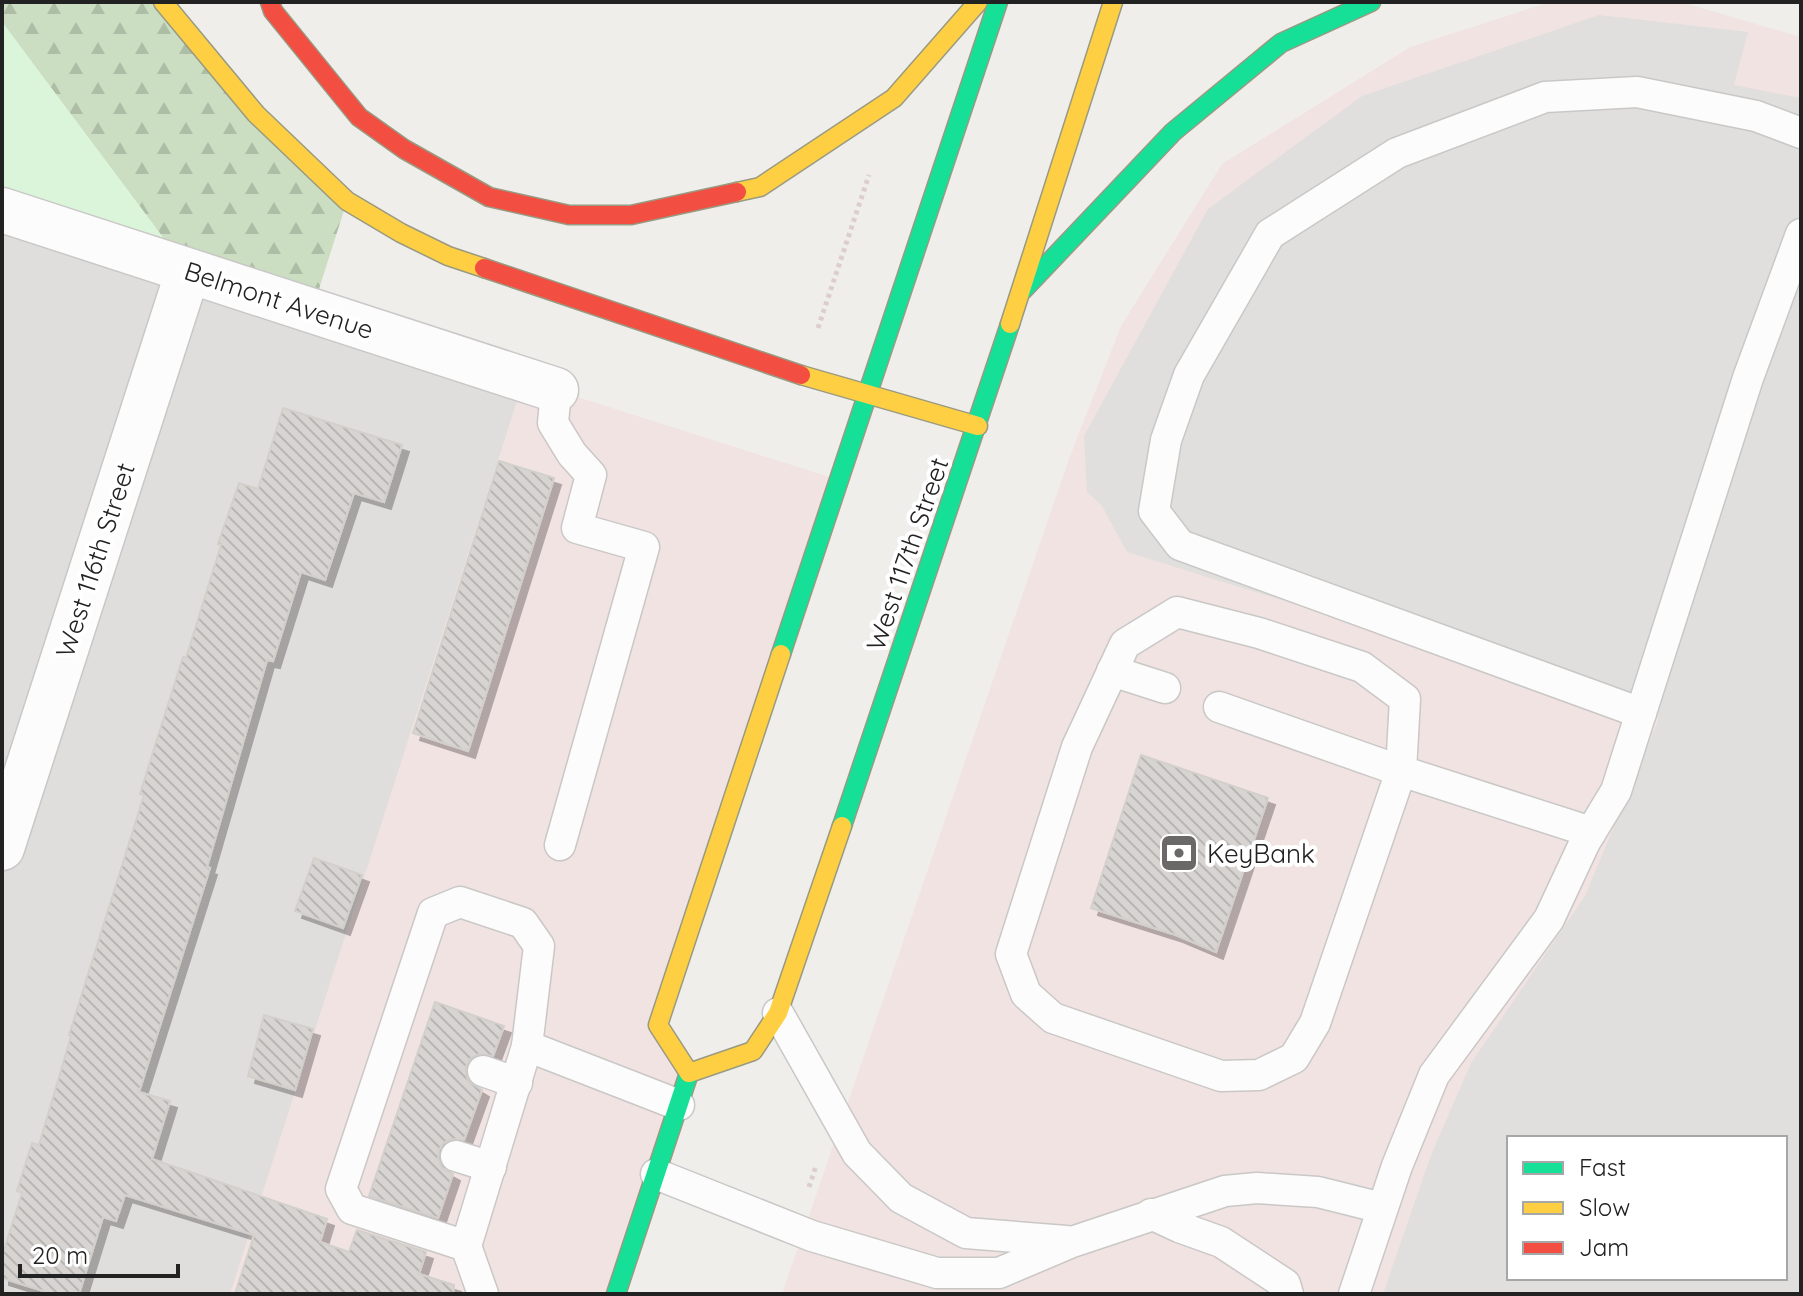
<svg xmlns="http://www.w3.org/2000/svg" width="1803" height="1296" font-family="Quicksand,sans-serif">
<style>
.residential{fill:#dfdedc}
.commercial{fill:#f1e3e1;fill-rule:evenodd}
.forest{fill:url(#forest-firs)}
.park{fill:#daf5da}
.parking{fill:#e0dfde;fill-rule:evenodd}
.building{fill:url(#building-back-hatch);stroke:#d3d0cc;stroke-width:2;filter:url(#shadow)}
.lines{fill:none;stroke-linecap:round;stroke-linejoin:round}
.lane-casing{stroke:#c9c8c7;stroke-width:33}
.street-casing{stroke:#c9c8c7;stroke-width:47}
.fast-casing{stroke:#999a82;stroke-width:21}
.slow-casing{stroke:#999a82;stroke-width:21}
.jam-casing{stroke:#999a82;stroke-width:21}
.path{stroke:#dccecd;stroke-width:5;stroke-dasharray:4 4;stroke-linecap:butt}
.lane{stroke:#fdfcfc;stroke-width:30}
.street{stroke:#fdfcfc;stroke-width:44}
.fast{stroke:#16e098;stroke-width:18}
.slow{stroke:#ffcf43;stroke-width:18}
.jam{stroke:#f24e42;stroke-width:18}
.labels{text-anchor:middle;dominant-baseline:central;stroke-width:8;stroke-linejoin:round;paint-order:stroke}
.street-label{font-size:26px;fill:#222;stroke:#fff}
.poi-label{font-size:26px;fill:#222;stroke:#fff;text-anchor:start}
</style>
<defs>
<pattern id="forest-firs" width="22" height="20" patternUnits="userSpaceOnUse" patternTransform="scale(2)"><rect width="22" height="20" fill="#cbdec1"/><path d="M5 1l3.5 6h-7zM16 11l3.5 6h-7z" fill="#aebea6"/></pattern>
<pattern id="building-back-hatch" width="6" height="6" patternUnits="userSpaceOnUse" patternTransform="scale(2)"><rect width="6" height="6" fill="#d7d4d2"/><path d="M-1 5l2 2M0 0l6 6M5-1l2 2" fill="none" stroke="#b8b6b4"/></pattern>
<filter id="shadow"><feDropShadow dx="7" dy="7" stdDeviation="0" flood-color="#0004"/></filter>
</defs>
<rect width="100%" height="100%" fill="#f0eeeb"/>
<path class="residential" d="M2 210 524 380 232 1294H2Z"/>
<g class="commercial">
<path d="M1550 2H1681L1801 37V1294H782L1070 456 1121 326 1222 164 1410 47ZM1509 1138H1785V1278H1509Z"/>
<path d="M524 380 839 480 658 1025 689 1073 616 1294H230Z"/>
</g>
<path class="forest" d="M2 2H163L347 201 312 311 188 271 2 22Z"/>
<path class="park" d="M2 22 188 271 2 210Z"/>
<path class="parking" d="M1599 15 1748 32 1734 85 1801 98V1294H1383L1431 1155 1471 1063 1585 896 1659 718 1127 552 1102 506 1087 492 1084 436 1208 209 1362 96ZM1509 1138H1785V1278H1509Z"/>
<g class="building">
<path d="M283 408 402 445 384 502 354 493 325 580 301 572 273 661 267 660 207 867 210 868 139 1092 170 1101 152 1159 327 1219 320 1242 349 1252 357 1230 426 1252 419 1274 454 1285 453 1294H235L254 1235 125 1195 116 1221 103 1217 79 1294H53L2 1278V1256L22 1193 17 1191 32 1143 39 1145 71 1036 69 1035 144 795 140 794 158 736 183 657 186 658 221 545 218 544 239 483 258 489Z"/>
<path d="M499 461 554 478 468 751 413 733Z"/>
<path d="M1141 755 1268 798 1216 952 1176 935 1091 908Z"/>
<path d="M314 858 362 875 343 928 295 911Z"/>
<path d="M435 1002 504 1026 493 1056 479 1054 471 1058 466 1066V1075L469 1082 482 1090 464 1140 451 1139 443 1143 439 1150 438 1159 442 1168 453 1174 438 1218 369 1196Z"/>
<path d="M264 1015 313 1029 295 1090 248 1076Z"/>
</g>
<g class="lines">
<defs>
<g id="lane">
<path d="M556 390 553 423 572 454 591 475 577 528 644 547 560 845"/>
<path d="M1112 671 1165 688"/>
<path d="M1219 707 1401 771 1405 699 1362 667 1259 633 1177 612 1125 644 1077 747 1011 954 1026 994 1053 1018 1221 1076 1259 1075 1294 1058 1315 1023 1401 771 1591 832"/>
<path d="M1641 713 1180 545 1154 511 1166 440 1189 375 1270 234 1397 153 1545 97 1637 92 1756 116 1801 133"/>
<path d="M778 1013 857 1153 901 1198 966 1233 1066 1241"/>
<path d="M483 1071 517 1083"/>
<path d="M456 1156 491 1167"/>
<path d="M656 1174 812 1236 937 1273H999L1072 1242 1225 1191 1257 1188 1318 1192 1382 1208"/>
<path d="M1151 1214 1179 1227 1221 1242 1285 1284 1288 1294"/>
<path d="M466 1246 527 1046"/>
<path d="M483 1294 466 1246 352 1209 341 1189 433 913 460 902 523 923 539 946 527 1046 679 1105"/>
<path d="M1354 1294 1397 1166 1434 1075 1549 919 1585 842 1616 791 1748 378 1801 234"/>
</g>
<g id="street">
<path d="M2 210 556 390"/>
<path d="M2 848 188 271"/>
</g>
<g id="fast">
<path d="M1023 290 1173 132 1281 43 1371 2"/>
<path d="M781 654 998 2"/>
<path d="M842 826 1010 324"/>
<path d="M616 1294 689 1073"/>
</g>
<g id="slow">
<path d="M163 2 256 114 347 201 401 233 448 256 484 268"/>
<path d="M737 192 760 187 894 98 978 2"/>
<path d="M1010 324 1113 2"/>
<path d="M801 375 978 426"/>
<path d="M689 1073 753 1051 778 1013 842 826"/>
<path d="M689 1073 658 1025 781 654"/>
</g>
<g id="jam">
<path d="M270 2 273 11 359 117 404 149 489 197 569 215H631L737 192"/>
<path d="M484 268 801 375"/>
</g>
</defs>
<use href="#lane" class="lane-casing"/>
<use href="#street" class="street-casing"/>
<use href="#fast" class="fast-casing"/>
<use href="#slow" class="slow-casing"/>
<use href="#jam" class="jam-casing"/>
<g class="path">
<path d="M818 328 869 175"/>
<path d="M809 1187 816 1166"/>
</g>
<use href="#lane" class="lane"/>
<use href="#street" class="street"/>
<use href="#fast" class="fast"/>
<use href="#slow" class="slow"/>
<use href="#jam" class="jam"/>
</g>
<defs>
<symbol id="bank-square" viewBox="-11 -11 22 22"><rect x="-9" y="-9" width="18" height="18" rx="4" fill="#6a6968" stroke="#fff"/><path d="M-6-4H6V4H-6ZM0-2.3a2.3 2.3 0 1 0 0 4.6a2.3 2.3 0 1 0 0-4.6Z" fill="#fff"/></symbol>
</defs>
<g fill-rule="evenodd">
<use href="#bank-square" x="1157" y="831" width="44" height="44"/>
</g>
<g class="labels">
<g class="street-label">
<text transform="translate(279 300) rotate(18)">Belmont Avenue</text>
<text transform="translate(907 554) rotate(-71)">West 117th Street</text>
<text transform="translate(95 560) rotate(-72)">West 116th Street</text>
</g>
<g class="poi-label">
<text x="1207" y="853">KeyBank</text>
</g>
</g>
<rect width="1803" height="1296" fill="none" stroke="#222222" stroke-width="8"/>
<rect x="1507" y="1136" width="280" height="144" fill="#ffffff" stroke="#a7a7a7" stroke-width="2"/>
<rect x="1523" y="1162" width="40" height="12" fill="#16e098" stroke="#a7a7a7" stroke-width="2"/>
<text x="1579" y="1176" font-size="24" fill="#222222">Fast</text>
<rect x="1523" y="1202" width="40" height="12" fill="#ffcf43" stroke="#a7a7a7" stroke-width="2"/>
<text x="1579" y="1216" font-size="24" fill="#222222">Slow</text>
<rect x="1523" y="1242" width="40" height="12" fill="#f24e42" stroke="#a7a7a7" stroke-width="2"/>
<text x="1579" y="1256" font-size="24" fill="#222222">Jam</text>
<path d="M20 1264v12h158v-12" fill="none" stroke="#222222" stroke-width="4"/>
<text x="32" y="1264" font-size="24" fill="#222222" stroke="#ffffff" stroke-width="6" paint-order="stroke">20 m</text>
</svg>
